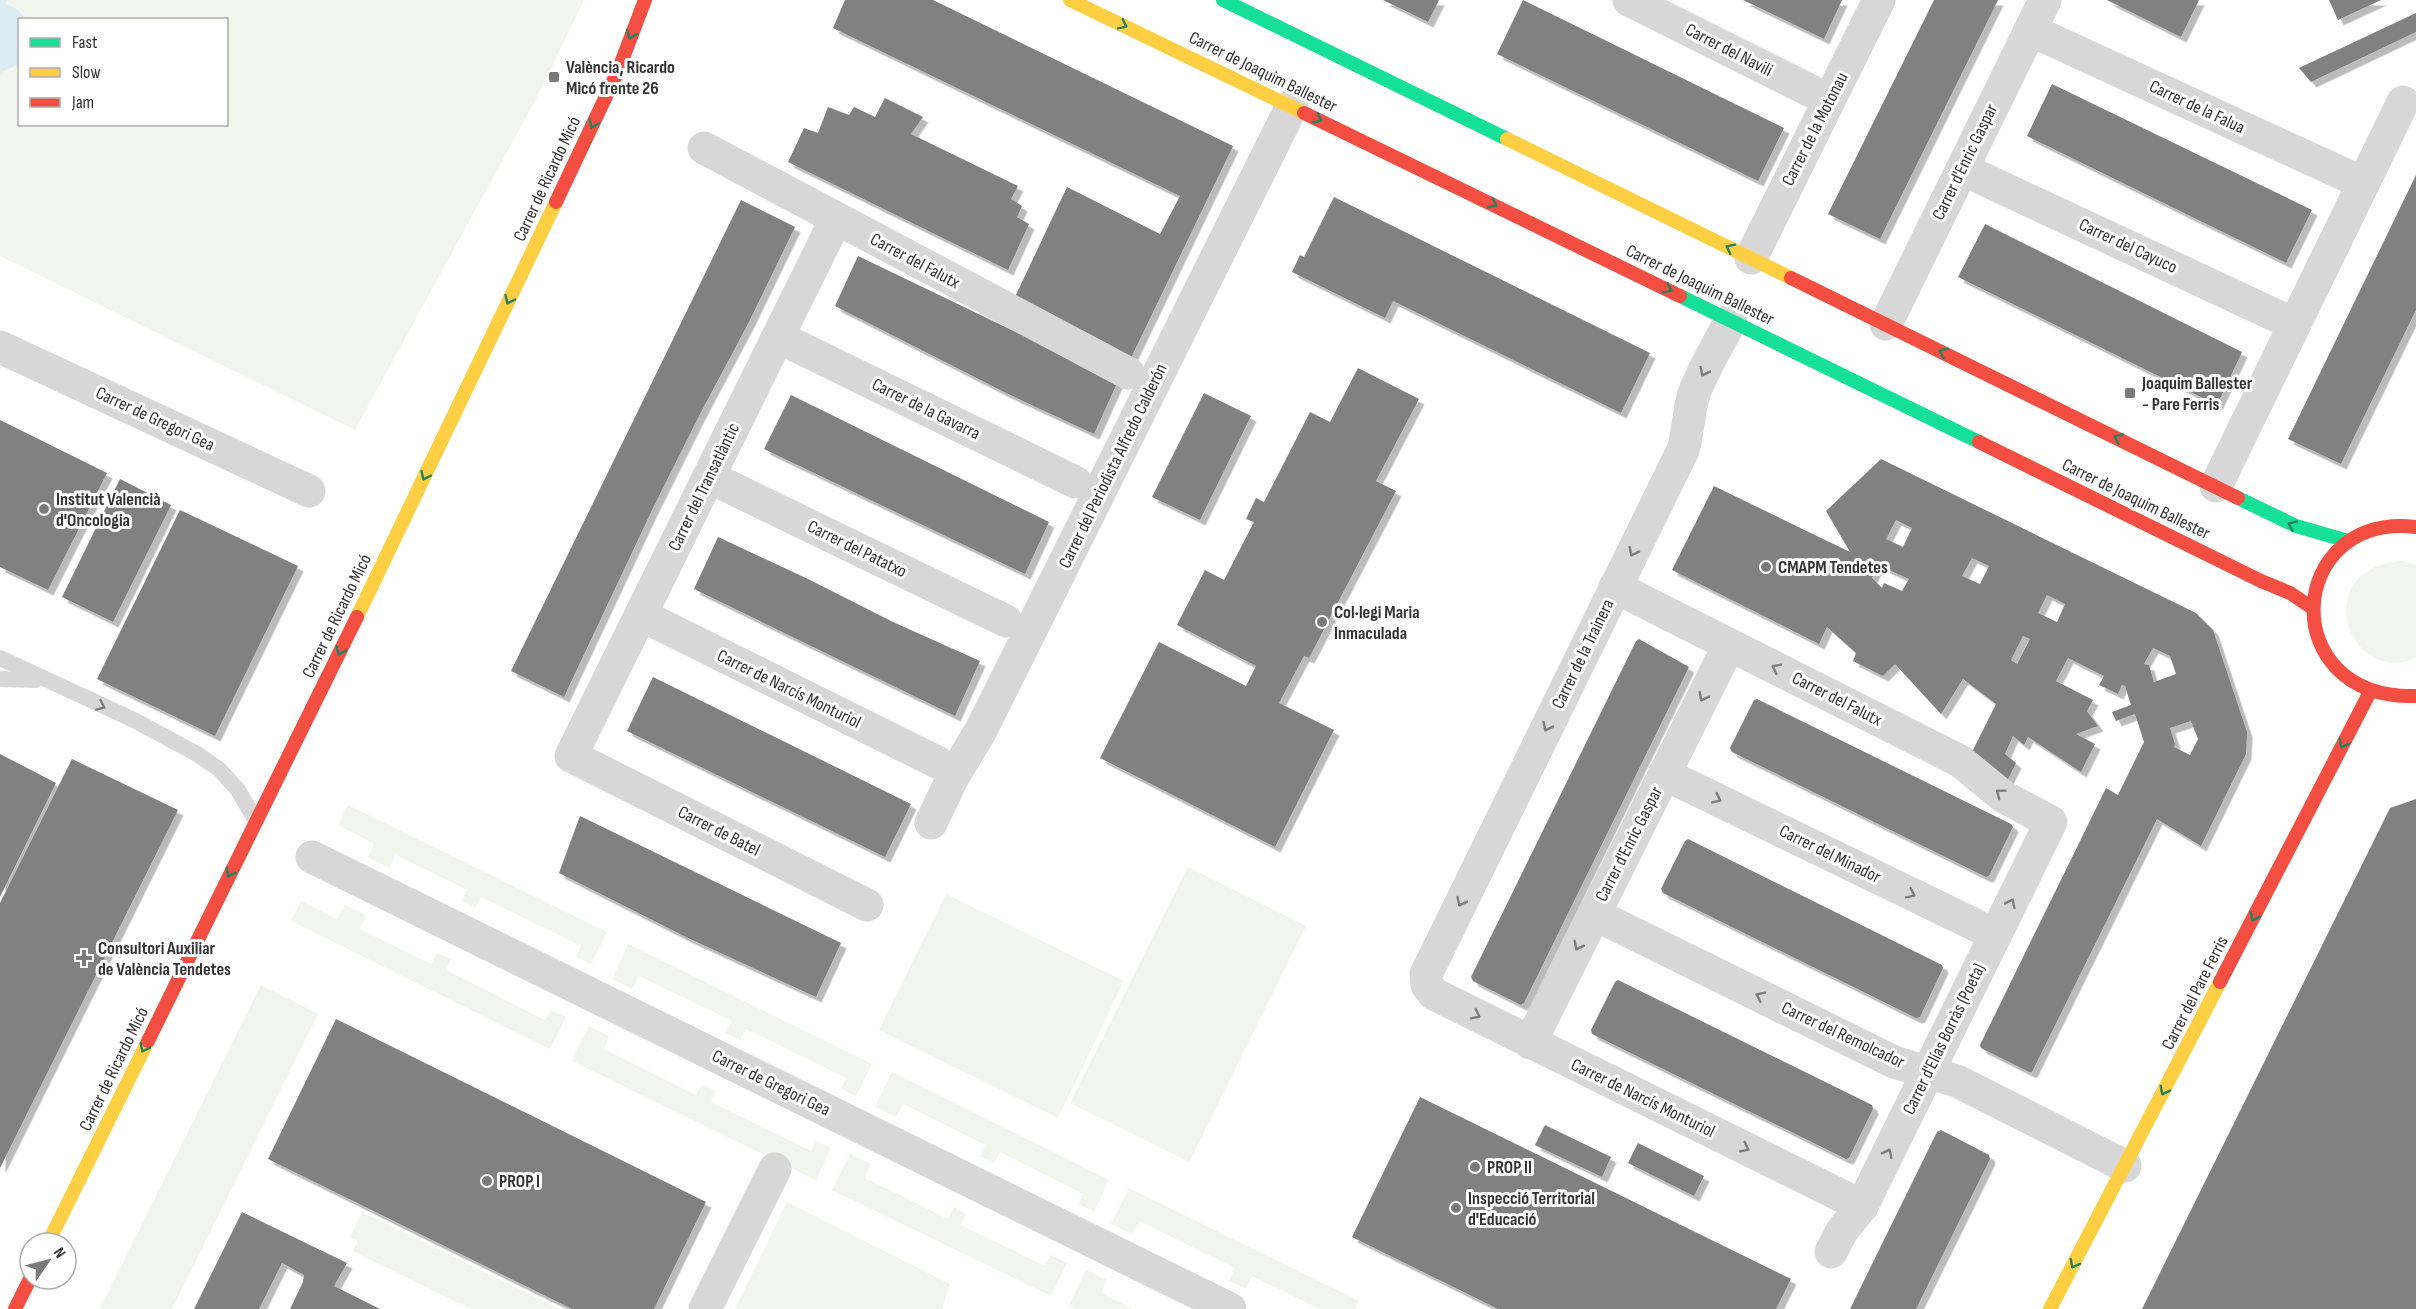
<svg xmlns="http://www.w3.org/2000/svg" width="2416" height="1309" font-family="'Sofia Sans Condensed',sans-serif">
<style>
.green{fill:#f1f5ed;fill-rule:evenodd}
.water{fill:#ddebf3}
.building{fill:#818181;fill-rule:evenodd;filter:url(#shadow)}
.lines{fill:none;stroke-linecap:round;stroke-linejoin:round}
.lane{stroke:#d7d7d7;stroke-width:16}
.street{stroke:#d7d7d7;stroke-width:33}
.fast{stroke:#16e098;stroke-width:14}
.slow{stroke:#ffcf43;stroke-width:14}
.jam{stroke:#f24e42;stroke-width:14}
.oneway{stroke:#268160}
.oneway2{stroke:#7d7d7d}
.poi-dot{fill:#7a7a7a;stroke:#fff;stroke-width:2}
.labels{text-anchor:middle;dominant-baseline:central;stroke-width:6;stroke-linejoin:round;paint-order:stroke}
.street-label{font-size:18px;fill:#333;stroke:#fff}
.poi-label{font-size:18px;font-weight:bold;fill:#333;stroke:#fff;text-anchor:start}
</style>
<defs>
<filter id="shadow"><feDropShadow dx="5.5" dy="5.5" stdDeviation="0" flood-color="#0004"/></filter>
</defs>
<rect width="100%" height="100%" fill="#fff"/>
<g class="green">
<path d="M0 0H584L537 97 355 430 0 256ZM20 20H226V124H20Z"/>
<path d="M2402 561 2416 565V658C2348 688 2307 568 2402 561Z"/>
<path d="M348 805 607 932 591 964 576 957 581 946 481 897 475 908 462 901 467 890 396 855 389 868 368 857 374 844 338 825Z"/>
<path d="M1188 867 1306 926 1189 1162 1070 1103Z"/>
<path d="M946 894 1124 981 1058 1118 879 1030Z"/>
<path d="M301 901 337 919 345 905 366 915 360 929 431 964 437 953 451 959 446 970 545 1020 551 1010 566 1017 550 1049 291 921Z"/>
<path d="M628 944 872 1064 856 1096 841 1089 846 1078 746 1029 740 1040 726 1033 732 1021 639 976 632 989 612 979Z"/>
<path d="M261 985 318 1014 172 1309H100Z"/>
<path d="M589 1026 609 1036 604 1049 696 1095 702 1084 716 1091 711 1102 811 1151 816 1141 831 1148 816 1180 572 1061Z"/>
<path d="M892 1072 1109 1180 1094 1212 1079 1204 1083 1194 1000 1152 994 1163 980 1156 985 1145 903 1104 896 1117 875 1107Z"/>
<path d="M850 1154 871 1164 865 1178 948 1219 954 1207 966 1214 961 1225 1045 1266 1051 1255 1067 1263 1051 1296 832 1190Z"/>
<path d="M1129 1188 1359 1301 1355 1309H1320L1252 1276 1246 1288 1229 1281 1235 1268 1139 1221 1132 1234 1111 1224Z"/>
<path d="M787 1202 950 1284 942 1309H735Z"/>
<path d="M362 1212 560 1309H471L353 1251 358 1241 350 1237Z"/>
<path d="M1086 1270 1107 1280 1101 1293 1133 1309H1076L1069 1305Z"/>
</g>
<path class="water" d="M0 0H7L5 4 17 9 26 19 20 20 19 64 0 73Z"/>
<g class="building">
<path d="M845 0H933L1233 146 1131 358 1014 299 1067 187 1160 234 1180 196 833 28Z"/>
<path d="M1383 0H1439L1428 22Z"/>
<path d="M1523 0 1784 128 1758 181 1497 54Z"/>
<path d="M1743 0H1842L1824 39Z"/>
<path d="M1934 0H1998L1880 239 1828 214Z"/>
<path d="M2107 0H2199L2181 37Z"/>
<path d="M2329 0H2381L2338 20Z"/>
<path d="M2416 13V32L2311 82 2299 68Z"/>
<path d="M2052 84 2312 210 2286 263 2027 136Z"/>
<path d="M885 98 923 117 911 134 1018 186 1011 199 1022 206 1017 217 1029 224 1008 270 788 162 804 128 818 133 828 107 849 115 854 107 875 117Z"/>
<path d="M2416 175V310L2341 464 2288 439Z"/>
<path d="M1334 197 1650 353 1621 413 1393 301 1385 318 1292 272 1300 255 1304 257Z"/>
<path d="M741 200 795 227 749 322 700 414 653 508 564 697 511 671Z"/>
<path d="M1985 224 2242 352 2217 405 1958 277Z"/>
<path d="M858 256 1118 381 1094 434 1006 393 835 306Z"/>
<path d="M1358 368 1419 399 1376 481 1396 491 1309 658 1304 656 1279 703 1334 730 1275 847 1100 758 1159 642 1246 686 1256 666 1177 625 1205 570 1224 580 1254 522 1246 519 1256 498 1264 502 1310 412 1330 422Z"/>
<path d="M1204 393 1251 416 1200 520 1152 497Z"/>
<path d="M791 395 1049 522 1025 574 764 449Z"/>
<path d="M0 420 107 473 48 590 0 567Z"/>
<path d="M1881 459 2196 613 2213 630 2247 732 2246 754 2201 846 2157 819 2032 1072H2029L1981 1048 1980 1045 2106 788 2118 795 2144 742 2135 714 2116 721 2112 712 2131 705 2125 686 2122 685 2118 694 2099 685 2104 676 2068 658 2056 681 2093 700 2087 711 2098 726 2076 734 2095 744 2081 772 2028 737 2024 745 2013 736 2005 754 2016 763 2006 783 1971 754 1996 704 1963 679 1941 714 1895 664 1883 676 1853 661 1856 653 1827 627 1819 644 1672 570 1714 486 1850 552 1826 511ZM1896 520 1912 528 1903 547 1886 539ZM1972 558 1989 566 1980 584 1962 576ZM1878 565 1909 579 1902 591 1884 583 1882 588 1872 578ZM2047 595 2065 604 2057 622 2038 613ZM2023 636 2030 639 2017 664 2011 660ZM2153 648 2170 656 2176 674 2154 682 2149 665 2144 664ZM2191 721 2198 739 2190 755 2174 747 2175 744 2170 728Z"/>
<path d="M120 479 171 505 113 622 62 597Z"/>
<path d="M180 510 298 566 215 736 97 679Z"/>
<path d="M718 537 808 579 893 622 980 661 955 716 694 589Z"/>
<path d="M1639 639 1689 667 1524 1003 1521 1005 1473 981 1471 977 1636 641Z"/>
<path d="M653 677 911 804 885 857 627 731Z"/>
<path d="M1757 699 2011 824 2013 827 1989 876 1986 877 1732 752 1730 748 1754 700Z"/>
<path d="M0 754 56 783 0 897Z"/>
<path d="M72 759 178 810 0 1168V903Z"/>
<path d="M2416 799V1309H2142L2390 808Z"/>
<path d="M580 816 841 943 816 997 688 938 559 873Z"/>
<path d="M1688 839 1942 965 1943 968 1920 1017 1916 1018 1663 893 1661 889 1685 841Z"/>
<path d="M1618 980 1872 1105 1873 1109 1849 1158 1846 1159 1592 1034 1591 1030 1615 982Z"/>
<path d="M336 1019 706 1202 654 1309H572L268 1159Z"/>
<path d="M1420 1097 1791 1279 1776 1309H1498L1352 1237Z"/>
<path d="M1545 1125 1611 1157 1602 1177 1535 1145Z"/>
<path d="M1941 1130 1989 1155 1990 1159 1916 1309H1850L1937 1132Z"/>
<path d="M1638 1143 1704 1176 1694 1196 1628 1163Z"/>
<path d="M242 1212 347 1263 334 1286 380 1309H290L303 1282 304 1275 282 1263 259 1309H194Z"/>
</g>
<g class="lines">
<g class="lane">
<path d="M0 658 134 720 197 754 219 769 238 790 256 821"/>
<path d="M0 679 35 680"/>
</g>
<g class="street">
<path d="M1629 0 1829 100"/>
<path d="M2030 30 2363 183"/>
<path d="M704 148 1128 373"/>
<path d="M1962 169 2294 324"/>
<path d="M836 219 571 756 867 905"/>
<path d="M1751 258 1879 0"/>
<path d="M1731 320C1719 343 1705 366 1695 391 1688 410 1689 430 1683 450L1435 956 1426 974 1427 985 1434 994 1862 1206"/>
<path d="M1886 324 2045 0"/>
<path d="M778 337 1075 482"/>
<path d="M0 347 309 491"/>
<path d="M709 477 1006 621"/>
<path d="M2216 486 2403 102"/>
<path d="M1615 587 1960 761 2004 797 2051 822 1862 1206 1842 1231 1831 1252"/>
<path d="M641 615 937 762"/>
<path d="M1664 774 1996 935"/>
<path d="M931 823 953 777 981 730 1292 106"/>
<path d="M312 857 1230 1309"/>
<path d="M1594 914 1894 1062 1957 1081 2125 1166"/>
<path d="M1530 1043 1729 645"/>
<path d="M705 1309 775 1169"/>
</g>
<g class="fast">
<path d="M1223 0 1507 139"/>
<path d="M1680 296 1979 442"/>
<path d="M2238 498 2296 526 2348 541"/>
</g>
<g class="slow">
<path d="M1070 0 1304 113"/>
<path d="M1507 139 1791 278"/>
<path d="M357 617 556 202"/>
<path d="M48 1243 148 1041"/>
<path d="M2050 1309 2220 982"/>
</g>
<g class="jam">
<path d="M1304 113 1680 296"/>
<path d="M556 202 618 71 645 0"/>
<path d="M1791 278 2238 498"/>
<path d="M1979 442 2261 581 2290 593 2311 607"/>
<path d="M2416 527C2285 512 2274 700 2416 696"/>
<path d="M2220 982 2370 692"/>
<path d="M148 1041 357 617"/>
<path d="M15 1309 30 1279"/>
</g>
</g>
<defs><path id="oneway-chevron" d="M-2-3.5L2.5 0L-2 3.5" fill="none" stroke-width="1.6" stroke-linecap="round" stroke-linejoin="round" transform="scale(1.5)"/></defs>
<g class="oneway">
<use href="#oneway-chevron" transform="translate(1123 25) rotate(26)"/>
<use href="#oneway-chevron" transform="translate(631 35) rotate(111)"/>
<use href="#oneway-chevron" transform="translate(1318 119) rotate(25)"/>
<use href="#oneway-chevron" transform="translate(593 124) rotate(115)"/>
<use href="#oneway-chevron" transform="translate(1493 204) rotate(26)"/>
<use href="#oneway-chevron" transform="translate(1730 248) rotate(-154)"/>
<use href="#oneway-chevron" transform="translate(1668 289) rotate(26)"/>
<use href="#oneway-chevron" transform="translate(509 300) rotate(115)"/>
<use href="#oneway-chevron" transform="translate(1943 352) rotate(-154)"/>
<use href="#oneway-chevron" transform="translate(2118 438) rotate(-154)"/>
<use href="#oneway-chevron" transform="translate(425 476) rotate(115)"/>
<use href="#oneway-chevron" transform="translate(2292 525) rotate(-156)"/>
<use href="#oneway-chevron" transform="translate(340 651) rotate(116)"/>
<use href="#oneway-chevron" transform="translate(2343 744) rotate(117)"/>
<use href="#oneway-chevron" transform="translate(230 873) rotate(117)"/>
<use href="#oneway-chevron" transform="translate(2254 917) rotate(117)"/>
<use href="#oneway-chevron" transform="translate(144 1048) rotate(116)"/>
<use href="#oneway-chevron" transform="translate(2164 1091) rotate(117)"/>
<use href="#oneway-chevron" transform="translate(2074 1264) rotate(118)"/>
</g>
<g class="oneway2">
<use href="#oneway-chevron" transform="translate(1704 372) rotate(116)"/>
<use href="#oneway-chevron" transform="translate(1633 552) rotate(116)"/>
<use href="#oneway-chevron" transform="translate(1776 668) rotate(-153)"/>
<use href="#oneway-chevron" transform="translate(1703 697) rotate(117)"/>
<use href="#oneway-chevron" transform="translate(101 706) rotate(24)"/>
<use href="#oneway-chevron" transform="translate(1547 727) rotate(116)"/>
<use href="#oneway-chevron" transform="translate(2000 793) rotate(-143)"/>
<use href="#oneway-chevron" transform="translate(1717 799) rotate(26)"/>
<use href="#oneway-chevron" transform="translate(1911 894) rotate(26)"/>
<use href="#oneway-chevron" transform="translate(1461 902) rotate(116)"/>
<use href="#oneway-chevron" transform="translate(2011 903) rotate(-64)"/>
<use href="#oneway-chevron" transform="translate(1578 946) rotate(117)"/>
<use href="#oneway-chevron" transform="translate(1760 996) rotate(-154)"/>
<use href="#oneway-chevron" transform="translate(1476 1015) rotate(27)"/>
<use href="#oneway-chevron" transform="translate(1745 1148) rotate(26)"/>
<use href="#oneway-chevron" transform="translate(1888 1153) rotate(-64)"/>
</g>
<g class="poi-dot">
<rect x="548" y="71" width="12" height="12" rx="3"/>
<rect x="2124" y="387" width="12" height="12" rx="3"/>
<circle cx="44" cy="509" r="6"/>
<circle cx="1766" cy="567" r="6"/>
<circle cx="1322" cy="622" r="6"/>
<path d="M81 949h6v6h6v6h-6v6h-6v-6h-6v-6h6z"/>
<circle cx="1475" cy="1167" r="6"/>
<circle cx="487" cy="1181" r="6"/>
<circle cx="1456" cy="1208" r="6"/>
</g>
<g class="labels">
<g class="street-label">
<text transform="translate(1729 50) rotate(27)">Carrer del Navili</text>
<text transform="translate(1263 72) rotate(26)">Carrer de Joaquim Ballester</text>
<text transform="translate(2197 107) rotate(25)">Carrer de la Falua</text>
<text transform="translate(1815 129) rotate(-63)">Carrer de la Motonau</text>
<text transform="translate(1965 162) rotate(-64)">Carrer d'Enric Gaspar</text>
<text transform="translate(547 179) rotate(-65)">Carrer de Ricardo Micó</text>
<text transform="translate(2128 246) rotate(25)">Carrer del Cayuco</text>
<text transform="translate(915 261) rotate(28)">Carrer del Falutx</text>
<text transform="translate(1700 285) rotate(26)">Carrer de Joaquim Ballester</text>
<text transform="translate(926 409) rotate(26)">Carrer de la Gavarra</text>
<text transform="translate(155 419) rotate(25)">Carrer de Gregori Gea</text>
<text transform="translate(1113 466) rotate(-64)">Carrer del Periodista Alfredo Calderón</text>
<text transform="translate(704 487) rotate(-64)">Carrer del Transatlàntic</text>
<text transform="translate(2136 499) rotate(26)">Carrer de Joaquim Ballester</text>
<text transform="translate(857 549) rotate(26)">Carrer del Patatxo</text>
<text transform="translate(337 616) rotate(-64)">Carrer de Ricardo Micó</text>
<text transform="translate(1583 654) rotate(-64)">Carrer de la Trainera</text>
<text transform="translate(789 689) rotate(26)">Carrer de Narcís Monturiol</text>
<text transform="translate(1837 699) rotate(27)">Carrer del Falutx</text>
<text transform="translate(719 831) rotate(27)">Carrer de Batel</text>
<text transform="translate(1629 844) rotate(-63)">Carrer d'Enric Gaspar</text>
<text transform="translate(1830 854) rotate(26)">Carrer del Minador</text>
<text transform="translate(2195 993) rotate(-63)">Carrer del Pare Ferris</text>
<text transform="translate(1843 1035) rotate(25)">Carrer del Remolcador</text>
<text transform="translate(1944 1039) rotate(-64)">Carrer d'Elías Borràs (Poeta)</text>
<text transform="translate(114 1069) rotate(-64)">Carrer de Ricardo Micó</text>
<text transform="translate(771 1083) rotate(26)">Carrer de Gregori Gea</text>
<text transform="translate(1643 1098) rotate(26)">Carrer de Narcís Monturiol</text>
</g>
<g class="poi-label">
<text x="566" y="67">València, Ricardo<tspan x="566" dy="21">Micó frente 26</tspan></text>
<text x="2142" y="383">Joaquim Ballester<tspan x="2142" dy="21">- Pare Ferris</tspan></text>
<text x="56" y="499">Institut Valencià<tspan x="56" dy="21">d'Oncologia</tspan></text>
<text x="1778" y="567">CMAPM Tendetes</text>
<text x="1334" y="612">Col·legi Maria<tspan x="1334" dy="21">Inmaculada</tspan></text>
<text x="98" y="948">Consultori Auxiliar<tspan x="98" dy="21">de València Tendetes</tspan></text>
<text x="1487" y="1167">PROP II</text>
<text x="499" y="1181">PROP I</text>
<text x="1468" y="1198">Inspecció Territorial<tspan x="1468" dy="21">d'Educació</tspan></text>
</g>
</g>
<rect x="18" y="18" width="210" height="108" fill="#ffffff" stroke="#adadad" stroke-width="1.5"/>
<rect x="30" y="38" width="30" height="9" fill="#16e098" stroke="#adadad" stroke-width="1.5"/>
<text x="72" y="48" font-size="18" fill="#333333">Fast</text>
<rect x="30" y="68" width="30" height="9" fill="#ffcf43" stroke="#adadad" stroke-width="1.5"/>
<text x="72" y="78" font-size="18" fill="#333333">Slow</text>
<rect x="30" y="98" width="30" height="9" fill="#f24e42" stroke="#adadad" stroke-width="1.5"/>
<text x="72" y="108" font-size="18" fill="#333333">Jam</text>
<g transform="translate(48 1261) rotate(55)"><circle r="28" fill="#ffffff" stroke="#adadad" stroke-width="1.5"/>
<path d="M0-4.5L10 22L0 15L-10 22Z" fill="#7a7a7a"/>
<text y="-9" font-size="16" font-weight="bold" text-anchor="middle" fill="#333333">N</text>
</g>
</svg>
